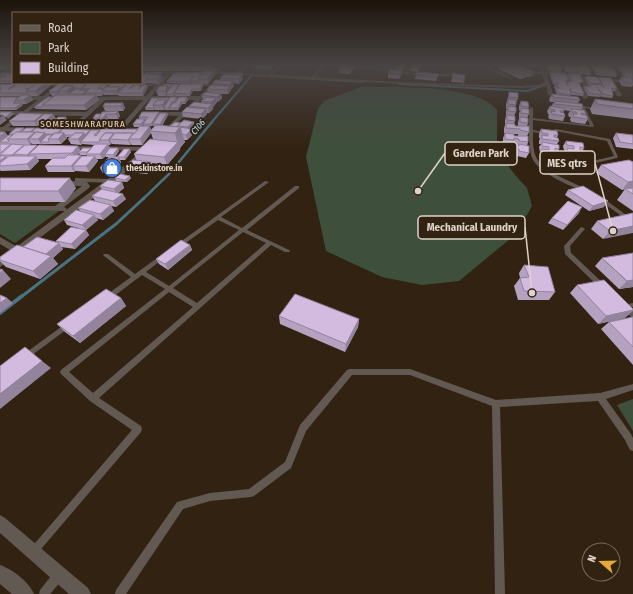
<svg xmlns="http://www.w3.org/2000/svg" width="633" height="594" font-family="'Fira Sans Condensed',sans-serif">
<style>
.green{fill:#3e503c}
.lines{fill:none;stroke-linecap:round;stroke-linejoin:round}
.stream-far3{stroke:#487384;stroke-width:2}
.stream-far2{stroke:#487384;stroke-width:2.5}
.stream-far1{stroke:#487384;stroke-width:3}
.stream{stroke:#487384;stroke-width:4}
.service{fill:#635953;fill-rule:evenodd}
.minor{fill:#635953;fill-rule:evenodd}
.tertiary{fill:#635953;fill-rule:evenodd}
.wall{fill:#b5a1c0;fill-rule:evenodd}
.shaded-wall{fill:#93839c}
.building{fill:#d2bbdf;stroke:#93839c}
.labels{text-anchor:middle;dominant-baseline:central;stroke-width:4;stroke-linejoin:round;paint-order:stroke}
.far-neighbourhood-label{font-size:9px;letter-spacing:1px;fill:#f0d9c5;stroke:#322212}
.far-water-label{font-size:9px;font-style:italic;fill:#ace6fe;stroke:#322212}
.far-poi-label{font-size:9px;font-weight:bold;fill:#ded3c9;stroke:#322212;text-anchor:start}
.leader{fill:none;stroke:#ded3c9;stroke-width:1.5}
.callout-dot{fill:#ded3c9;stroke:#322212;stroke-width:1.5}
.callout{fill:#322212;stroke:#ded3c9;stroke-width:1.5}
.callout-label{font-size:11px;text-anchor:middle;font-weight:bold;fill:#ded3c9}
</style>
<rect width="100%" height="100%" fill="#322212"/>
<g class="green">
<path d="M361 87C397 87 455 85 486 101 490 103 494 107 497 110V151L516 176 527 188 532 206 516 234 459 281 422 285 382 277 326 251 306 157 318 109 324 101Z"/>
<path d="M0 210 59 211 15 243 0 234Z"/>
<path d="M633 399V431L617 405Z"/>
</g>
<g class="lines">
<g class="stream-far3">
<path d="M399 84 527 91 545 85"/>
<path d="M211 123 252 75 363 82"/>
</g>
<path class="stream-far2" d="M143 199 169 174 212 122"/>
<path class="stream-far1" d="M21 297 116 224 144 198"/>
<path class="stream" d="M0 313 22 296"/>
<g class="service">
<path d="M247 65H250L237 74 235 73Z"/>
<path d="M280 65H283L271 76H269V74Z"/>
<path d="M323 65H326L314 79H312V77Z"/>
<path d="M344 65H353L415 73 455 74 466 78 464 84 463 85 462 84 463 78 450 76H430L405 74Z"/>
<path d="M482 65H486L510 77 508 78Z"/>
<path d="M527 71 544 72 545 73 544 74 526 73Z"/>
<path d="M583 106 600 109 598 110 585 108 594 126 593 127 533 120V130L545 132 556 129 610 139 618 157 617 158 552 173 586 189V190L584 191C569 186 542 174 533 160 528 151 528 119 530 107L533 108V118L590 125 581 107ZM556 131 607 141 614 156 549 171C533 159 533 151 533 132L545 134Z"/>
<path d="M265 181 269 182 221 217 242 228 295 186H299V188L247 230 289 250 290 251 289 252H285L271 245 99 398 141 426 142 429 141 432 36 555 33 557 30 555 28 552 30 549 132 430 90 401 61 374 60 372 61 370 165 289 142 275 109 300H105L104 298 105 296 131 277 104 256 103 255 104 254H108L135 274 160 256H164L165 257 164 258 146 272 169 286 239 230 218 220 180 247H176L175 246 176 245ZM243 232 266 243 197 303 173 288ZM169 292 193 307 93 393 69 372Z"/>
<path d="M599 198H603L633 220V224L599 200Z"/>
<path d="M582 227 585 229 584 230 570 246 571 253 605 285 606 287 605 289H601L565 254 564 246 565 245 580 228Z"/>
<path d="M633 303V307L630 308 633 311V317H631L622 307 623 305Z"/>
<path d="M68 322 70 323 71 325 70 327 28 358 26 359 24 358 23 356 24 354Z"/>
<path d="M350 369H410L496 400 600 393 633 384V390L606 399 631 434 633 438V451L630 450 625 440 598 401 500 407 505 594H495L492 406 410 375H352L306 431 291 468 254 496 251 497 210 501 183 509 126 594H115L116 590 177 502 210 493 249 489 285 462 300 425 347 370Z"/>
<path d="M59 570 63 571 64 575 63 579 50 594H39L40 590 55 571Z"/>
</g>
<g class="minor">
<path d="M205 65H211L227 73 223 74Z"/>
<path d="M589 66 614 68 616 69 614 70 587 68Z"/>
<path d="M13 68V71L2 74 0 73Z"/>
<path d="M167 72 171 73 163 84H213L215 85 213 86H160L152 96H200L203 98 200 100H149L122 131 120 132 117 130 114 132H48L45 130 48 128H69L83 116 0 115V111L86 112 99 100H84L81 98 82 97 146 96 155 86H94L92 84H157ZM105 100H143L117 130 114 128H76Z"/>
<path d="M544 72 633 81V83L614 82 622 95 619 97 616 95 609 81 586 79 588 86 585 89 588 97 585 99 582 97 579 89 583 86 581 78 542 74Z"/>
<path d="M546 82 550 83 553 96 548 95Z"/>
<path d="M36 84H70L72 85 70 86H34Z"/>
<path d="M0 96H54L57 98 54 100H0Z"/>
<path d="M156 112H183L186 114 183 116 154 115 153 114Z"/>
<path d="M0 127 28 128 31 130 28 132 0 131Z"/>
<path d="M66 146 148 147 151 149 148 151 64 149 63 148Z"/>
<path d="M75 178 111 179 115 181 111 183 87 182 90 186 89 188 64 207 67 209 66 211 0 210V206H55L82 186H59L55 184 56 182 75 181Z"/>
<path d="M0 237 21 249 22 251 21 253H15L0 244Z"/>
</g>
<g class="tertiary">
<path d="M538 65H542L550 84 540 87 521 88 400 84 225 74H141V72H225L400 82 521 86 539 85 545 82Z"/>
<path d="M215 81 219 82 166 134H162V132Z"/>
<path d="M60 83H65L0 134V129Z"/>
<path d="M144 149 149 150 114 183 0 267V259L108 179Z"/>
<path d="M0 515 5 518 88 588 91 594H69L0 533Z"/>
<path d="M0 565C12 569 29 582 34 594H12L0 584Z"/>
</g>
</g>
<g class="wall">
<path d="M0 65H13L4 70 0 69Z"/>
<path d="M141 65H206L217 69 218 71H214L215 75 208 84H199V82L198 84H192L191 82 190 84 167 83V81L202 72 204 71V69L203 71H190L189 70 188 71H182V70L181 71H175L174 70 173 71H144V70L141 71Z"/>
<path d="M253 65H278L277 66H273V67L271 70 254 68Z"/>
<path d="M397 65H406L403 70 396 69Z"/>
<path d="M422 65 418 72 410 71 411 66Z"/>
<path d="M499 65H532L527 66H526L525 67H522L534 72 532 76 527 77H525V78L520 79 498 69Z"/>
<path d="M547 65H560L562 70 561 72 548 71Z"/>
<path d="M563 65H587L591 72 590 75 578 74V72L577 73 565 72Z"/>
<path d="M593 65 617 75 616 77 596 75 592 68Z"/>
<path d="M595 65H609L608 67Z"/>
<path d="M617 65H633V85L632 87 622 86 619 81 621 77H624L618 68 619 66Z"/>
<path d="M339 69H354L349 74 339 73Z"/>
<path d="M161 72 163 79 159 84 147 83V82L146 84 107 83H141V73H144L145 74Z"/>
<path d="M550 72 569 81 568 82 570 81 567 75 569 73 581 84 580 85 584 94 583 96 571 95 570 96 580 100 578 103 583 107 581 110 586 114 585 115 588 119 585 124 571 122 570 119 571 117H569L568 114 570 111 563 110 564 111 563 113 565 116 563 121 549 119 548 116 549 115 548 114 547 111 550 106 552 107V105L554 102H550L549 99 552 94 557 95 555 90V89L554 87 555 85 553 84 549 74Z"/>
<path d="M0 73H13V83H55H49L50 86 38 96H31L33 100 26 104H23V105L16 110H0V97H18L20 96H0V84L16 85 36 84 37 83H0Z"/>
<path d="M234 73V74L243 75 242 77 243 79 239 84 233 83 234 86 231 89V90L228 94H221L222 98 218 102 217 101V102L213 107V109L209 113H207V114L202 119 183 117 182 112 189 108V106L202 103 201 101 203 100 202 95 208 92 207 89 213 85 212 83 220 80V78Z"/>
<path d="M388 73 402 74 399 79 388 78Z"/>
<path d="M453 73 465 75 463 83 451 82Z"/>
<path d="M416 74H439L436 81 415 79Z"/>
<path d="M586 76 598 78 599 77 616 89 615 91H613V96L612 98 602 97 601 96 600 97 588 96 584 88 585 86H588L589 85H588L585 78Z"/>
<path d="M60 83H99H68L69 85 85 84 86 86 107 85 108 87 126 85 141 87 147 85 148 87 143 96H119L118 95H104L103 94 102 96H97L99 100 86 110 36 109 34 107 54 96H52L49 91Z"/>
<path d="M172 84V85L179 84 180 86H203L201 91H193L190 96H175L174 95V96H167V95L166 96H158L156 91 163 86Z"/>
<path d="M509 92 518 98 515 107 516 112 514 116 515 121 514 124 515 126H518V122L519 118V113L520 111 519 110V106L521 101 529 107 527 109 529 114 527 118 528 123 527 126 529 132 527 136 528 142 527 146 529 153 526 158 517 156V154L512 153 511 155 502 154V147L504 144H503V138L505 133H504V128L505 125V120L506 116V111L507 109H506V104L507 101 508 97ZM511 134H518V136H520H514ZM514 144H517V146H514Z"/>
<path d="M187 97 188 100 185 104H182L178 110H170V109L169 110H165L164 109V110H155V109L154 110H146L145 108 169 99H178Z"/>
<path d="M595 99 633 104V119L592 114 590 109Z"/>
<path d="M123 103 125 108 123 111H105L103 106Z"/>
<path d="M118 111 120 116 118 119H108L105 123H102L100 121H94L93 118 101 114Z"/>
<path d="M159 112 160 114 167 113 168 115 162 126H170L181 123 194 122 195 127 192 130 193 134 187 140H184L185 142 180 148V150L167 165 152 163 153 168 147 174 129 172 127 166 137 161 134 154 153 139 151 133 142 145H132L131 144 130 145 112 144 111 143 110 145H108L110 148 119 151 115 157H106V156L102 159H97L98 161 89 172 76 171H75L74 172H48L45 166 52 159H38L39 161 30 170 1 171 0 170V132H5L8 136 10 135 9 134 25 129H35L90 131 100 130V131L138 129 140 127H134L133 124 139 119V117ZM143 125 144 126H152L153 125 154 127H155L151 130 142 126ZM67 137H70L68 139 71 144 81 145 82 144 94 145 91 148 81 150 38 146 37 145H23H30L31 143 32 144H61L67 138ZM79 153 80 155H87V156H82L77 155Z"/>
<path d="M53 114 56 119 68 120 61 126 53 125 52 123 48 126H39L38 125 37 126H13L9 121 43 115Z"/>
<path d="M541 129 558 135 557 138 559 141 557 144 559 149 558 152 560 156 557 161 540 158V154L541 152H540L539 147 541 144H539V141L540 138H539V134Z"/>
<path d="M616 133 633 135V149L616 147 613 138Z"/>
<path d="M566 141 584 148 583 150 585 154 582 159 565 157 564 153 566 151 564 150 563 146Z"/>
<path d="M131 152 125 160H120L121 163 113 173H103L100 168 117 157Z"/>
<path d="M629 160 633 188 622 190 596 173 601 165Z"/>
<path d="M0 178 76 188 65 202H0Z"/>
<path d="M115 178H131L127 182 116 181Z"/>
<path d="M122 182 124 188 118 193 126 199 116 207 111 206 114 211 103 220 96 218 98 220 86 230 89 235 75 249 61 247 63 249 53 258 58 264 40 279 6 267 0 261V260L24 247 57 243 56 241 78 228 67 225 64 220 80 211 78 208 95 201 92 196 102 189 100 186Z"/>
<path d="M633 188V211L617 200 625 189Z"/>
<path d="M568 190 604 207 589 211 565 195Z"/>
<path d="M579 213 563 230 548 223 552 218Z"/>
<path d="M633 213 603 239 591 229 597 221Z"/>
<path d="M190 245 192 250 168 270 159 264 156 259Z"/>
<path d="M602 258 633 287 619 289 595 266Z"/>
<path d="M524 265 555 292 549 300H518L514 286 520 278 519 273Z"/>
<path d="M577 285 625 318 598 324 570 293Z"/>
<path d="M121 298 126 306 80 343 65 332 57 324Z"/>
<path d="M279 316 359 319 358 327 345 352 280 324Z"/>
<path d="M633 317V365L601 329 609 322Z"/>
</g>
<g class="shaded-wall">
<path d="M2 65H13V66L4 70Z"/>
<path d="M143 65H146V68L144 69 143 71 142 66Z"/>
<path d="M273 65V67L271 70V66Z"/>
<path d="M353 65H354V69L349 74V70Z"/>
<path d="M406 65 403 70 404 66Z"/>
<path d="M420 65H422L418 72 419 67Z"/>
<path d="M521 65H526L525 67 520 68Z"/>
<path d="M402 70V74L399 79 400 74Z"/>
<path d="M214 71 215 75 208 84 207 79Z"/>
<path d="M161 72 163 79 159 84 157 79V76Z"/>
<path d="M534 72 532 76 527 77 529 73Z"/>
<path d="M243 73V75L242 77 243 79 239 84 238 79Z"/>
<path d="M527 73 525 78 520 79 522 74Z"/>
<path d="M233 81 234 86 231 89V90L228 94 227 90 230 86V85Z"/>
<path d="M46 83H49L50 86 38 96 35 91Z"/>
<path d="M67 83H68L70 87 58 91 60 95 59 96 56 92Z"/>
<path d="M179 84 180 86 174 93V96L173 94Z"/>
<path d="M203 84V86L201 91 200 89Z"/>
<path d="M147 85 148 87 143 96 142 93Z"/>
<path d="M73 86 75 91 69 94 70 96H69L67 91Z"/>
<path d="M168 86 170 91 166 94 167 95 166 96 165 91Z"/>
<path d="M120 87 122 91 118 93V95L116 91Z"/>
<path d="M192 89 193 91 190 96 189 94Z"/>
<path d="M86 90 87 92 85 93V94L83 96 82 94Z"/>
<path d="M221 94 222 98 218 102 217 97Z"/>
<path d="M30 95 33 100 26 104 24 100Z"/>
<path d="M96 95 99 100 86 110 84 105Z"/>
<path d="M187 97 188 100 185 104V102Z"/>
<path d="M169 98 170 100 164 108V110L162 105 166 100Z"/>
<path d="M216 98 217 102 213 107V109L209 113 208 108 211 104V102Z"/>
<path d="M181 102 182 104 178 110V108Z"/>
<path d="M22 103 23 105 16 110 15 108Z"/>
<path d="M123 103 125 108 123 111 121 106Z"/>
<path d="M206 109 207 114 202 119 201 114Z"/>
<path d="M118 111 120 116 118 119 116 114Z"/>
<path d="M12 112 14 114 8 119 6 117Z"/>
<path d="M159 112 160 115 153 124V125L152 126 151 124Z"/>
<path d="M167 113 168 115 161 127 160 124Z"/>
<path d="M43 114 45 119 36 121 38 125 37 126 34 121Z"/>
<path d="M53 114 56 119 48 126 45 121Z"/>
<path d="M106 114 108 119 105 123 103 118Z"/>
<path d="M3 115 7 120 0 125V117Z"/>
<path d="M66 117 68 120 61 126 60 123Z"/>
<path d="M145 119 146 122 143 124V125L142 127 141 124Z"/>
<path d="M194 122 195 127 192 130 193 134 187 140 186 135 189 132 187 127Z"/>
<path d="M150 126 152 131H150L151 133 142 145 140 139Z"/>
<path d="M180 127 185 142 180 148V150L167 165 164 157 177 142 175 133Z"/>
<path d="M90 130 91 132 81 142 82 144 81 145 78 139 84 133Z"/>
<path d="M5 132 9 137 0 142V136Z"/>
<path d="M35 132 38 138 29 139 31 143 30 145 27 139Z"/>
<path d="M45 133 48 138 41 142 42 144H41L38 139Z"/>
<path d="M64 133 67 138 61 144 58 139Z"/>
<path d="M114 133 116 138 110 139 111 143 110 145 108 140Z"/>
<path d="M133 133 136 138 129 139 131 144 130 145 128 140Z"/>
<path d="M108 144 111 150 105 154 106 156 102 159 100 154Z"/>
<path d="M24 145 27 150 14 154 17 159 16 160 12 155Z"/>
<path d="M37 145 40 150 29 154 32 159 30 160 27 155Z"/>
<path d="M78 146 81 151 79 152V153L75 158 72 153Z"/>
<path d="M118 148 119 151 115 157 113 155Z"/>
<path d="M130 149 131 152 125 160 124 157Z"/>
<path d="M0 155 3 159 6 156 10 161 0 166Z"/>
<path d="M81 155 84 161 73 166 75 171 74 172 71 166Z"/>
<path d="M36 156 39 161 30 170 27 164Z"/>
<path d="M95 156 98 161 89 172 86 166Z"/>
<path d="M119 157 121 163 113 173 110 168Z"/>
<path d="M151 162 153 168 147 174 145 168Z"/>
<path d="M130 176 131 178 127 182 125 180Z"/>
<path d="M70 178 76 188 65 202 58 191Z"/>
<path d="M633 181V188L622 190 628 182Z"/>
<path d="M122 182 124 188 117 194 114 189Z"/>
<path d="M123 194 126 199 116 207 113 201Z"/>
<path d="M608 201 604 207 589 211 593 206Z"/>
<path d="M111 205 114 211 103 220 100 214Z"/>
<path d="M582 207 579 213 563 230 567 225Z"/>
<path d="M94 215 98 220 86 230 89 235 75 249 71 244 86 230 82 225Z"/>
<path d="M633 226V233L603 239 610 231Z"/>
<path d="M59 243 63 249 53 258 58 264 40 279 33 271 46 254Z"/>
<path d="M190 245 192 250 168 270 165 264Z"/>
<path d="M3 270 11 279 0 288V273Z"/>
<path d="M633 280V287L619 289 627 281Z"/>
<path d="M7 298 13 303 0 313V303Z"/>
<path d="M121 298 126 306 80 343 73 336Z"/>
<path d="M633 310V311L625 318 598 324 606 316Z"/>
<path d="M359 319 358 327 345 352 346 344Z"/>
<path d="M42 361 51 368 0 409V394Z"/>
</g>
<g class="building">
<path d="M147 65H176L173 69H144Z"/>
<path d="M176 65H183L180 69H174Z"/>
<path d="M183 65H191L188 69H182Z"/>
<path d="M192 65 197 66 205 65 202 69H189Z"/>
<path d="M206 65H208L217 69H204Z"/>
<path d="M342 65H353L349 70 339 69Z"/>
<path d="M412 65H420L419 67 411 66Z"/>
<path d="M500 65H507L527 73 522 74Z"/>
<path d="M510 65H517L534 72 529 73Z"/>
<path d="M548 65H560L562 70 549 69Z"/>
<path d="M565 65H576L578 71 566 70Z"/>
<path d="M576 65H587L591 72 580 71Z"/>
<path d="M593 65 612 67 617 75 597 73Z"/>
<path d="M620 66 633 67V78L627 77Z"/>
<path d="M391 69 402 70 400 74 388 73Z"/>
<path d="M204 71H214L207 79H198Z"/>
<path d="M161 72 159 74H150L146 79V80L145 81H141V77L146 73Z"/>
<path d="M202 72 198 79V81H191L193 76 190 81H167L174 73Z"/>
<path d="M417 72 439 74 438 77 416 74Z"/>
<path d="M550 72 566 73 569 81 566 80 568 86 567 82 572 81 569 73 580 74 583 82 579 83 584 94 571 92 570 88 571 95 559 93 556 88H559V87L556 86 555 84 558 85V83L554 82Z"/>
<path d="M0 73H13V81H0V77L6 76H0Z"/>
<path d="M141 73H144L141 76Z"/>
<path d="M226 73H234L233 74H225Z"/>
<path d="M236 73H243L241 75 234 74Z"/>
<path d="M453 73 465 75 464 79 452 77Z"/>
<path d="M150 74 161 75 157 79H146Z"/>
<path d="M224 74 242 75 238 79 220 78Z"/>
<path d="M586 76 597 77 602 84 589 83Z"/>
<path d="M599 77 611 78 616 87V89L612 88 613 96 603 94 597 87 602 95 589 93 585 86 591 87 590 84 602 85 604 88Z"/>
<path d="M621 77H631L633 81V83L625 82Z"/>
<path d="M216 80 233 81 230 85 212 83Z"/>
<path d="M37 83H46L35 91H26Z"/>
<path d="M60 83H67L56 92 49 91Z"/>
<path d="M0 84H16L8 89H10L17 84H36L30 88 25 89H29L26 91 27 93H0V89L2 88H0Z"/>
<path d="M70 84H85L81 88H74L73 86H68Z"/>
<path d="M87 84H102L97 89H103L102 91V92L101 93H85L90 88 82 89Z"/>
<path d="M111 84H125L122 88H121L120 87H108Z"/>
<path d="M127 84H134L129 89 135 85H140L139 89 142 85H147L142 93H118Z"/>
<path d="M164 84H172L169 88 168 86H163Z"/>
<path d="M173 84H179L173 94H166Z"/>
<path d="M180 84H203L200 89H192L189 94 174 93Z"/>
<path d="M101 85H107L104 88H99Z"/>
<path d="M211 85 230 86 227 90 207 89Z"/>
<path d="M65 86H73L67 91H58Z"/>
<path d="M160 86H168L165 91H156Z"/>
<path d="M106 87H120L116 91H102Z"/>
<path d="M75 89H82L79 92 81 90H86L82 94H69Z"/>
<path d="M206 92 221 94 217 97 202 95Z"/>
<path d="M509 92 518 93V98L509 97Z"/>
<path d="M552 94 578 97 580 100 553 97Z"/>
<path d="M22 95H30L24 100H15Z"/>
<path d="M56 95H96L84 105H42Z"/>
<path d="M0 97H18L15 100 16 101 13 103H22L15 108H0Z"/>
<path d="M48 97H53L42 105 43 106 42 107H34Z"/>
<path d="M170 97H177L174 102H172L168 108H164Z"/>
<path d="M179 97H187L185 102H181L178 108H169L173 103H175Z"/>
<path d="M207 97 216 98 211 102 201 101Z"/>
<path d="M152 98H169L166 101V100H157L153 105 154 107 153 108H145Z"/>
<path d="M508 99 516 100V105L508 104Z"/>
<path d="M595 99 633 104V109L597 104Z"/>
<path d="M157 100H166L162 105H153Z"/>
<path d="M521 101 528 102 529 107 521 106Z"/>
<path d="M554 101 582 104 583 107 555 104Z"/>
<path d="M194 102 212 104 208 108 189 106Z"/>
<path d="M105 103H123L121 106H103Z"/>
<path d="M508 106 516 107V112L508 111Z"/>
<path d="M550 106 563 108 564 111H560V112L564 113 565 116 552 114 551 111 555 112V110L550 109Z"/>
<path d="M187 107 206 109 201 114 182 112Z"/>
<path d="M521 108 529 109V114L521 113Z"/>
<path d="M571 109 584 110 586 114 581 113 582 115H586L588 119 574 117 573 114H577L576 112H572Z"/>
<path d="M118 111 116 114H106L103 118H99L102 112Z"/>
<path d="M0 112H12L6 117H5L3 115H0Z"/>
<path d="M142 112H159L151 124H143L148 117H139Z"/>
<path d="M20 113 43 114 34 121H9Z"/>
<path d="M160 113H167L160 124H153Z"/>
<path d="M44 114H53L45 121H36Z"/>
<path d="M96 114H101L99 118H93Z"/>
<path d="M507 115 515 116V121L507 120Z"/>
<path d="M58 117H66L60 123H52Z"/>
<path d="M520 117 528 118V123L520 122Z"/>
<path d="M137 119H145L141 124H133Z"/>
<path d="M184 120 194 122 187 127 177 126Z"/>
<path d="M175 122 181 123 177 126V127L170 126Z"/>
<path d="M506 123 515 124V126H529V132L520 130V129L506 128Z"/>
<path d="M156 125 180 127 175 133 150 131Z"/>
<path d="M140 126H150L140 139H129Z"/>
<path d="M180 127 192 129 186 135 182 134Z"/>
<path d="M16 128H24L19 132H16L14 134H9Z"/>
<path d="M26 128H35L30 132H21Z"/>
<path d="M36 128 62 129 57 133H55L53 134H46L45 133 36 132 35 133V132H31Z"/>
<path d="M63 129 90 130 85 135 84 133H75L73 135H65L64 133H59Z"/>
<path d="M101 129H138L134 134 133 133H115L114 134V133H105L99 140 100 141 99 142H81L91 130H100L94 135 96 136Z"/>
<path d="M541 129 557 131 558 135H554V137L558 138 559 141 542 139V135L548 136V134L542 133Z"/>
<path d="M0 132H5L0 136Z"/>
<path d="M16 132H35L27 139H7Z"/>
<path d="M36 132 45 133 38 139H29Z"/>
<path d="M55 133H64L58 139H48Z"/>
<path d="M75 133H84L78 139H68Z"/>
<path d="M105 133H114L108 140H99Z"/>
<path d="M115 133H133L128 140 110 139Z"/>
<path d="M505 133 514 134V136H528V142L519 141V139L514 138V140L505 139Z"/>
<path d="M616 133 633 135V144L620 142Z"/>
<path d="M9 135H13L7 139 9 141 8 142H0Z"/>
<path d="M47 135H52L48 139 49 141V142H41Z"/>
<path d="M150 139 178 142 164 157 134 154Z"/>
<path d="M566 141 583 143 584 148 580 147V150L585 151V154L568 151 567 148 574 149V146L567 145Z"/>
<path d="M505 142 514 144V146H519V144L529 146V153L519 151V149L514 148V150L504 149Z"/>
<path d="M542 142 559 145V149L555 148V151L560 152V156L543 153 542 149 549 150V147L542 146Z"/>
<path d="M0 144H11L0 153Z"/>
<path d="M12 144 24 145 12 155H0Z"/>
<path d="M95 144H108L100 154H86Z"/>
<path d="M25 145H37L27 155 14 154Z"/>
<path d="M39 145 78 146 72 153 29 154Z"/>
<path d="M83 148H91L87 152H79Z"/>
<path d="M110 148H118L113 155 105 154Z"/>
<path d="M124 149H130L124 157H117Z"/>
<path d="M68 155H81L71 166H45L53 158H65Z"/>
<path d="M0 156H6L0 161Z"/>
<path d="M9 156H36L27 164 0 166V163Z"/>
<path d="M82 156H95L86 166H73Z"/>
<path d="M109 157H119L110 168H100Z"/>
<path d="M133 160 151 162 145 168 127 166Z"/>
<path d="M629 160 633 162V181L628 182 601 165Z"/>
<path d="M120 174 130 176 125 180 115 178Z"/>
<path d="M0 178H70L58 191H0Z"/>
<path d="M108 180 122 182 114 189 100 186Z"/>
<path d="M583 186 608 201 593 206 568 190Z"/>
<path d="M633 188V194L625 189Z"/>
<path d="M102 189 123 194 113 201 92 196Z"/>
<path d="M90 200 111 205 100 214 78 208Z"/>
<path d="M568 201 582 207 567 225 552 218Z"/>
<path d="M76 210 94 215 82 225 64 220Z"/>
<path d="M633 213V226L610 231 597 221Z"/>
<path d="M71 227 86 230 71 244 56 241Z"/>
<path d="M37 237 59 243 46 254 23 247Z"/>
<path d="M181 240 190 245 165 264 156 259Z"/>
<path d="M17 245 51 256 33 271 0 260V257Z"/>
<path d="M633 253V280L627 281 602 258Z"/>
<path d="M524 265 548 267 555 292 524 291 520 278 529 277Z"/>
<path d="M0 269 3 270 0 273Z"/>
<path d="M604 280 633 309V310L606 316 577 285Z"/>
<path d="M106 289 121 298 73 336 57 324Z"/>
<path d="M295 294 359 319 346 344 279 316Z"/>
<path d="M0 295 7 298 0 303Z"/>
<path d="M633 317V347L609 322Z"/>
<path d="M25 347 42 361 0 394V366Z"/>
</g>
<linearGradient id="sky" x2="0" y2="1"><stop stop-color="#1c130a"/><stop offset="0.44" stop-color="#494444"/><stop offset="1" stop-color="#494444" stop-opacity="0"/></linearGradient>
<rect width="633" height="148" fill="url(#sky)"/>
<defs>
<symbol id="shop-disc" viewBox="-11 -11 22 22"><circle r="9.5" fill="#3f7fe0" stroke="#322212"/><path d="M-5-2.5h2.3a2.7 3.5 0 0 1 5.4 0H5L5.5 6h-11ZM-1.5-2.5h3a1.5 2.3 0 0 0-3 0Z" fill="#fff"/></symbol>
</defs>
<g fill-rule="evenodd">
<use href="#shop-disc" x="101" y="157" width="22" height="22"/>
</g>
<g class="labels">
<g class="far-neighbourhood-label">
<text x="83" y="124">SOMESHWARAPURA</text>
</g>
<g class="far-water-label">
<text transform="translate(198 127) rotate(-50)">C106</text>
</g>
<g class="far-poi-label">
<text x="126" y="168">theskinstore.in</text>
</g>
</g>
<path class="leader" d="M418 191L445 153M613 231L595 163M532 293L525 227"/>
<g class="callout-dot">
<circle cx="418" cy="191" r="4"/>
<circle cx="613" cy="231" r="4"/>
<circle cx="532" cy="293" r="4"/>
</g>
<g class="callout">
<rect x="445" y="142" width="72" height="23" rx="4"/>
<rect x="540" y="151" width="55" height="23" rx="4"/>
<rect x="418" y="216" width="107" height="23" rx="4"/>
</g>
<g class="callout-label">
<text x="481" y="157">Garden Park</text>
<text x="567" y="167">MES qtrs</text>
<text x="472" y="231">Mechanical Laundry</text>
</g>
<rect x="12" y="12" width="130" height="72" fill="#322212" stroke="#77695b"/>
<rect x="20" y="25" width="20" height="6" fill="#635953" stroke="#77695b"/>
<text x="48" y="32" font-size="12" fill="#ded3c9">Road</text>
<rect x="20" y="42" width="20" height="12" fill="#3e503c" stroke="#77695b"/>
<text x="48" y="52" font-size="12" fill="#ded3c9">Park</text>
<rect x="20" y="62" width="20" height="12" fill="#d2bbdf" stroke="#77695b"/>
<text x="48" y="72" font-size="12" fill="#ded3c9">Building</text>
<g transform="translate(601 562) rotate(290)"><circle r="19" fill="#322212" stroke="#77695b"/>
<path d="M0-3L7 15L0 10L-7 15Z" fill="#e7ac36"/>
<text y="-6" font-size="11" font-weight="bold" text-anchor="middle" fill="#ded3c9">N</text>
</g>
</svg>
